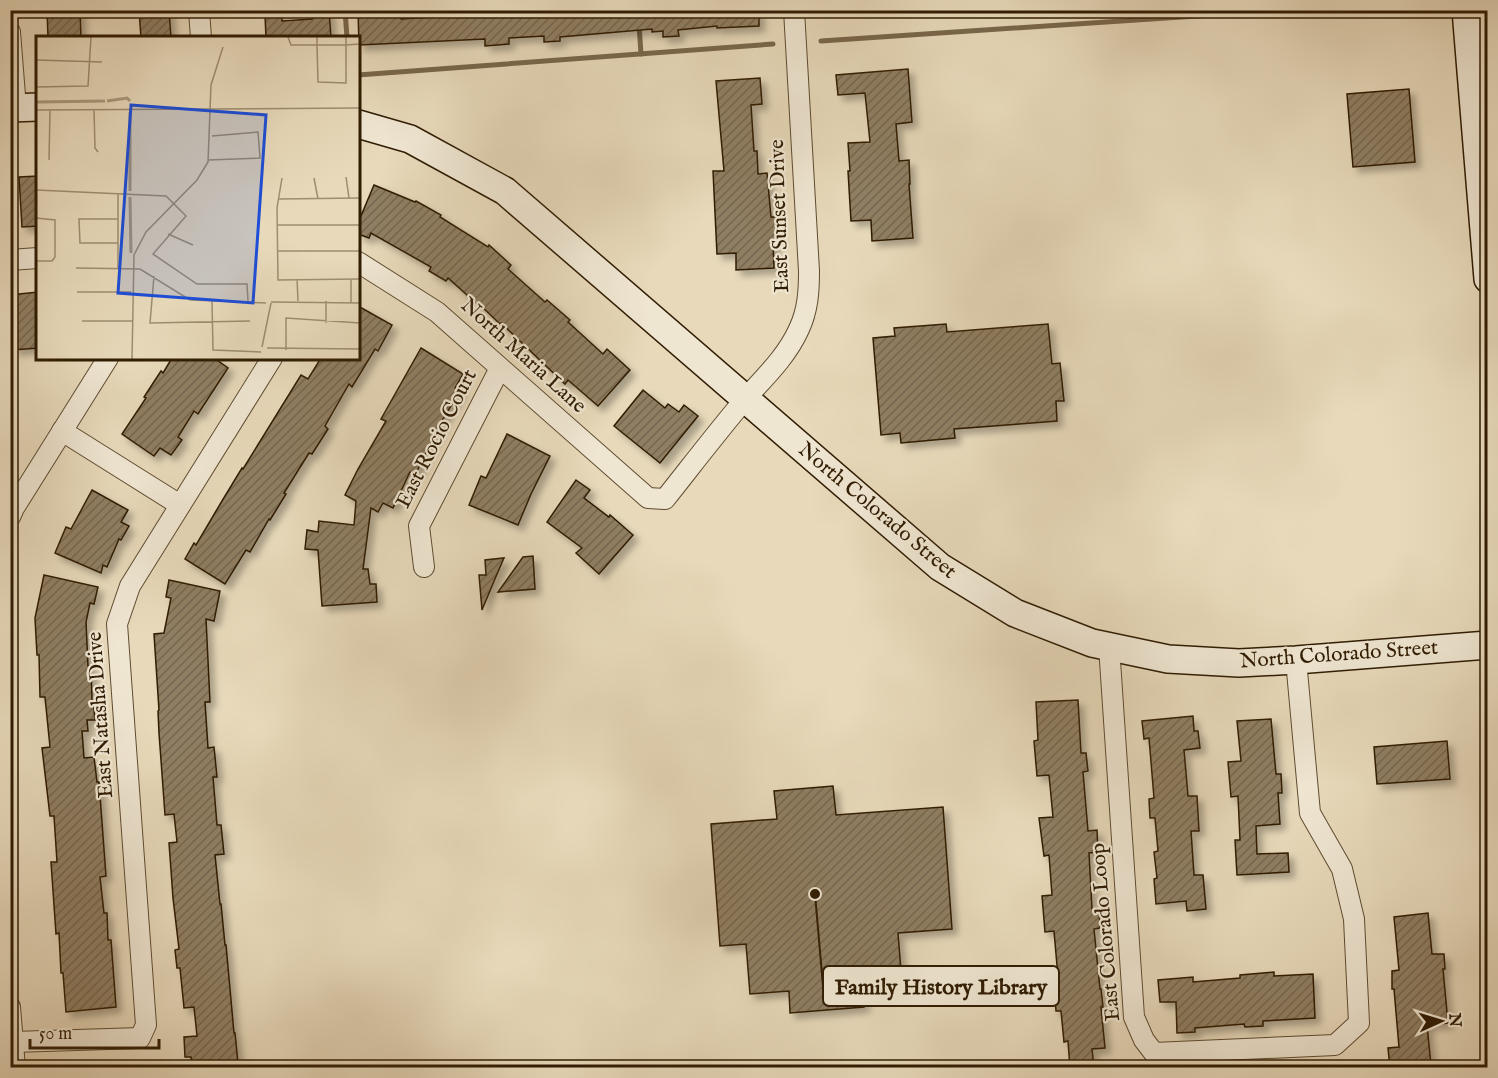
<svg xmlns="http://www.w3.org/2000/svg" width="1498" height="1078" font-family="'IM FELL English',serif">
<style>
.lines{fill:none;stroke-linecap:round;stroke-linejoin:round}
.stream{stroke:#79674c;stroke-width:5}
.building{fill:url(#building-hatch);stroke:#301c03;stroke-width:1.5;filter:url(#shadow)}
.street-casing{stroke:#5e4b31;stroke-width:22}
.secondary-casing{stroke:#301c03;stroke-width:30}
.street{stroke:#efe6d2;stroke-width:20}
.secondary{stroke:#efe6d2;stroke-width:27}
.labels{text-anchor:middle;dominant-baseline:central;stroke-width:4.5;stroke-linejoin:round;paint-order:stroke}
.street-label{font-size:21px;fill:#301c03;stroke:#efe6d2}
.inset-river{fill:none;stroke:#a9997c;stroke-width:3}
.inset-road{fill:none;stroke:#9e8d71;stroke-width:1.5}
.view{fill:#1d4ed8;fill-opacity:0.15;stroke:#1d4ed8;stroke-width:3}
.inset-edge{fill:none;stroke:#301c03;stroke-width:3}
.leader{fill:none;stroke:#301c03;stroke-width:2}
.callout-dot{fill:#301c03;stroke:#efe6d2;stroke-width:2}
.callout{fill:#efe6d2;stroke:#301c03;stroke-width:2}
.callout-label{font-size:22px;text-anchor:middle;font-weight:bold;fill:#301c03}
</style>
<defs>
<pattern id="building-hatch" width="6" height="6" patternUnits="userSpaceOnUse" patternTransform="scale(1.5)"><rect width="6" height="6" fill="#8f7e62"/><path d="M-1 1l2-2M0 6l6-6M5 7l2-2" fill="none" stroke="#75664f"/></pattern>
<filter id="shadow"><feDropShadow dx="5.5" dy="5.5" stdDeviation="3" flood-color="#0004"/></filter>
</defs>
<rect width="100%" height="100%" fill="#e7d9ba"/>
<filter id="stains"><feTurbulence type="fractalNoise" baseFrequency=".00333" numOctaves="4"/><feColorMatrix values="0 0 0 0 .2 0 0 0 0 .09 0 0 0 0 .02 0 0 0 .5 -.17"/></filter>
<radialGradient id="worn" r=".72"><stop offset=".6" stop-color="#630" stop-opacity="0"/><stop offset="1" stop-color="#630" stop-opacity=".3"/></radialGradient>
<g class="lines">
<g class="stream">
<path d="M345 10 347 38"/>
<path d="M639 24 641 54"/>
<path d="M821 41 1286 10"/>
<path d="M358 75 773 44"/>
</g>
</g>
<g class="building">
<path d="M47 10H80L81 38H48Z"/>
<path d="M139 10H169L171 38H141Z"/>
<path d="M329 10 331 38H266L265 15 282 14V21L312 19V11Z"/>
<path d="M358 10H376V16L401 14V19L434 17V10H759V26L717 28V26L678 30 679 36 663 37V31L652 32V29L560 37V41L544 42V36L509 38V44L485 46V39L359 45Z"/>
<path d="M908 69 912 122 896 124 899 161 909 160 910 184H909L913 238 872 241 871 220 851 221 848 171H850L848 143 870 142 865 93 838 95 836 75Z"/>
<path d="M760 78 762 104 751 105 754 151H757L758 174 767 173 771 217H776L777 243H773L774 268 736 270V253L717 254 713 171H724L716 81Z"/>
<path d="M1409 89 1415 162 1353 167 1347 94Z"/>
<path d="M38 176V226L22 227 19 177Z"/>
<path d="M374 185 415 202 416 201 441 215 440 217 488 247 489 245 511 265 508 269 545 302 547 300 570 320 568 322 603 354 607 349 630 370 598 406 568 380 565 384 501 323 500 324 478 303 477 304 448 278 446 281 429 271 431 267 371 233 369 238 358 234V223Z"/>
<path d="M38 292V348L13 350 10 322V295Z"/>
<path d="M358 306 392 325 378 351 375 349 352 387 349 384 325 426 328 429 312 454 309 453 284 493 286 494 270 520 269 519 250 552 246 550 225 584 185 559 194 543 196 545 222 501 242 468 243 469 301 375 308 379 321 358H358Z"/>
<path d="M946 324 947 332 1048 324 1052 364 1060 363 1064 401H1056L1057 421 954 429 955 438 901 443 900 433 881 435 873 338 895 336 894 328Z"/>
<path d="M421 348 463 374 455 388 460 391 443 419 415 475 410 472 393 508 383 503 378 512 371 508 363 569H368L370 584H376L377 602 322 606 318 550 305 549 307 530 318 532 319 521 354 525 356 501 345 495 358 469 386 421 381 419Z"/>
<path d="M172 358H214L228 368 198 414 194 411 178 437 182 440 171 455 160 448 154 456 122 434 146 398 144 397 161 371 163 373Z"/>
<path d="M643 390 665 408 668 404 679 412 684 405 698 416 660 463 614 426Z"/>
<path d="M507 434 550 456 531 494 518 525 469 505 481 476 486 478Z"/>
<path d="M576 480 590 490 584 498 609 517 610 515 633 535 599 574 576 553 582 548 547 522Z"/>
<path d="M92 490 128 510 121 522 129 526 121 540 119 539 107 567 103 565 101 573 55 553 66 527 71 529Z"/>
<path d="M533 556 535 589 498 592 523 557Z"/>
<path d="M504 558 497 574 482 610 479 575H486L485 560Z"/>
<path d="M44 575 98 587 94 604 90 603 86 622 88 666H91L92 700H93L95 720H87L88 731H82L84 758 94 757 97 782H99L106 876 100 877 104 913H107L108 940H111L116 1007 66 1012 63 973H61L59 933 56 934 51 862H57L54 816H50L42 748 50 747 45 697H40L39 655H37L35 618Z"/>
<path d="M169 580 220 591 214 621 206 619 210 702H205L208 748 214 747 217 777H213L217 825H221L224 854 215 855 220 904H221L225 945H226L234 1033H235L238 1063 192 1067 191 1057H185L184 1037 197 1036 194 1007 184 1008 180 968H177L175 950 179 949 173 898 169 843 177 842 174 814 165 815 159 733 158 711 159 710 154 634 164 633 171 598 166 597Z"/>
<path d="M1078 700 1081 753H1086L1088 771 1083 772 1088 831 1097 830 1098 852 1089 853 1092 909H1099L1100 928 1094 929 1100 989H1101L1103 1007H1101L1105 1048 1092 1049 1094 1068H1070L1068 1041 1064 1042 1061 1011H1056L1053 977H1058L1054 931 1045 932 1042 896 1052 895 1049 855 1044 856 1039 818 1053 817 1049 775 1037 776 1034 741 1038 740 1036 702Z"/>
<path d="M1193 716 1194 731H1198L1200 748 1184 750 1188 796H1197L1199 831H1191L1194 875H1203L1206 909 1187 911 1186 901 1156 904 1154 879 1157 878 1154 852 1158 851 1155 818H1150L1149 799 1154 798 1149 738 1144 739 1142 721Z"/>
<path d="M1271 719 1276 774H1281L1282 793H1278L1280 824 1256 826 1257 854 1288 853 1289 872 1237 875 1235 840H1240L1238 796 1231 797 1228 762 1241 761 1237 721Z"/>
<path d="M1447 741 1450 779 1377 784 1374 747Z"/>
<path d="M833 786 836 815 943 807 952 929 898 933 902 983 863 986 864 1007 790 1013 789 991 750 994 746 944 720 946 711 824 777 819 774 791Z"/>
<path d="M1428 913 1432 954H1444L1445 969H1443L1448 1023 1427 1025 1431 1065 1390 1068 1388 1048 1399 1047 1394 989H1392V971L1399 970 1394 917Z"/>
<path d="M1274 972V976L1313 974 1315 1018 1263 1021V1026L1245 1027 1244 1024 1195 1028V1032L1177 1033 1176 1002H1160L1158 980 1193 977V982L1240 978V975Z"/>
</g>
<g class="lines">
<defs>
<g id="street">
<path d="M199 10 201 38"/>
<path d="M10 32 16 108"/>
<path d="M10 260 38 258"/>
<path d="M358 262 437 312 648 498 665 499C692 465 718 431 746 398 765 377 787 356 799 329 808 310 809 291 809 271L794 10"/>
<path d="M62 431 180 505"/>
<path d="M10 517 14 508 108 358"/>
<path d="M424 567 419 526 500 368"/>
<path d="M1109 646 1134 1017 1144 1040 1154 1053 1335 1045 1359 1023 1354 919 1342 869 1310 813 1296 660"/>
<path d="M10 1007 15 1068"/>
<path d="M13 1042 140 1038 146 1025 117 624 130 586 272 358"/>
</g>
<g id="secondary">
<path d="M1466 10 1488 279"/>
<path d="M10 108 38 107"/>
<path d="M358 124 410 139 505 191 940 567 1015 613 1092 643 1168 659 1239 663 1296 660 1488 645"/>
</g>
</defs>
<use href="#street" class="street-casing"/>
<use href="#secondary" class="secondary-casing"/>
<use href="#street" class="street"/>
<use href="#secondary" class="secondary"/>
</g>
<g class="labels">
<g class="street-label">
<text transform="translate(780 216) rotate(-92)">East Sunset Drive</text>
<text transform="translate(523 356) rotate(42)">North Maria Lane</text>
<text transform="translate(437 439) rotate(-63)">East Rocio Court</text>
<text transform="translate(877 511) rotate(40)">North Colorado Street</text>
<text transform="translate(1339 655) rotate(-4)">North Colorado Street</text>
<text transform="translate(101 715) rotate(-94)">East Natasha Drive</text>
<text transform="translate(1106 932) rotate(-95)">East Colorado Loop</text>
</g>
</g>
<g transform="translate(36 36)">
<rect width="324" height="324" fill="#e7d9ba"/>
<path class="inset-river" d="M71 65 91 62 94 65M0 66 69 65M94 155V76M94 161 95 217"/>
<path class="inset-road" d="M252 1 255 9H281V1M310 1V9L324 8M281 9H310V47L282 46ZM0 24 66 26M0 51 52 50 55 1M0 74 324 72M58 74 59 112 62 116M13 124 14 74M172 124 224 122 222 96 176 100M310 141 313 162M246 142 241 172 242 244 324 243M278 142 282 163M0 154 130 160 150 180 117 218 161 248H211L212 265M82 158V232M242 163 324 162M0 182 19 184V221L16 225H0M82 183H43L44 207H82M241 189H324M132 198 157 209M241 215H324M40 232 104 233 154 264 230 267M118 240 114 287 214 285M261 243 262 265M315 243V267M41 256H95M176 265 177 314 225 316M290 265V287M235 266 324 267M46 285H96M226 311 235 267M231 312 324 313M250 314V282L324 287M96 323 98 219 110 196 161 144 172 126 175 49 187 11"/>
<path class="view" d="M95 69 230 79 217 267 82 257Z"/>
<rect width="324" height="324" class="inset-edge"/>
</g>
<path class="leader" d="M815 894L823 986"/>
<circle class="callout-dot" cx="815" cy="894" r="6"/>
<rect class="callout" x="823" y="966" width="236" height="40" rx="6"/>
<g class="callout-label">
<text x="941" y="994">Family History Library</text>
</g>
<rect width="1498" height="1078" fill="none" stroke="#e7d9ba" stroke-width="36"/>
<rect x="12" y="12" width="1474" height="1054" fill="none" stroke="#301c03" stroke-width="3"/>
<rect x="18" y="18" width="1462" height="1042" fill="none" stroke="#301c03" stroke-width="1.5"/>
<g transform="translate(1441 1021) rotate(86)" stroke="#efe6d2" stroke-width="4.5" paint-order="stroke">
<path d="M0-4.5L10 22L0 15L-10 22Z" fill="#301c03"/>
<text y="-9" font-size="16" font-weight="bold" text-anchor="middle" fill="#301c03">N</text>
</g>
<path d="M30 1039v9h129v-9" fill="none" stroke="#301c03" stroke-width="3"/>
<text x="39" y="1039" font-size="18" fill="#301c03" stroke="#efe6d2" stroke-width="4.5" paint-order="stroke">50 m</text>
<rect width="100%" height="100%" filter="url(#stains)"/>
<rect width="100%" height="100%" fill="url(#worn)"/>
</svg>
